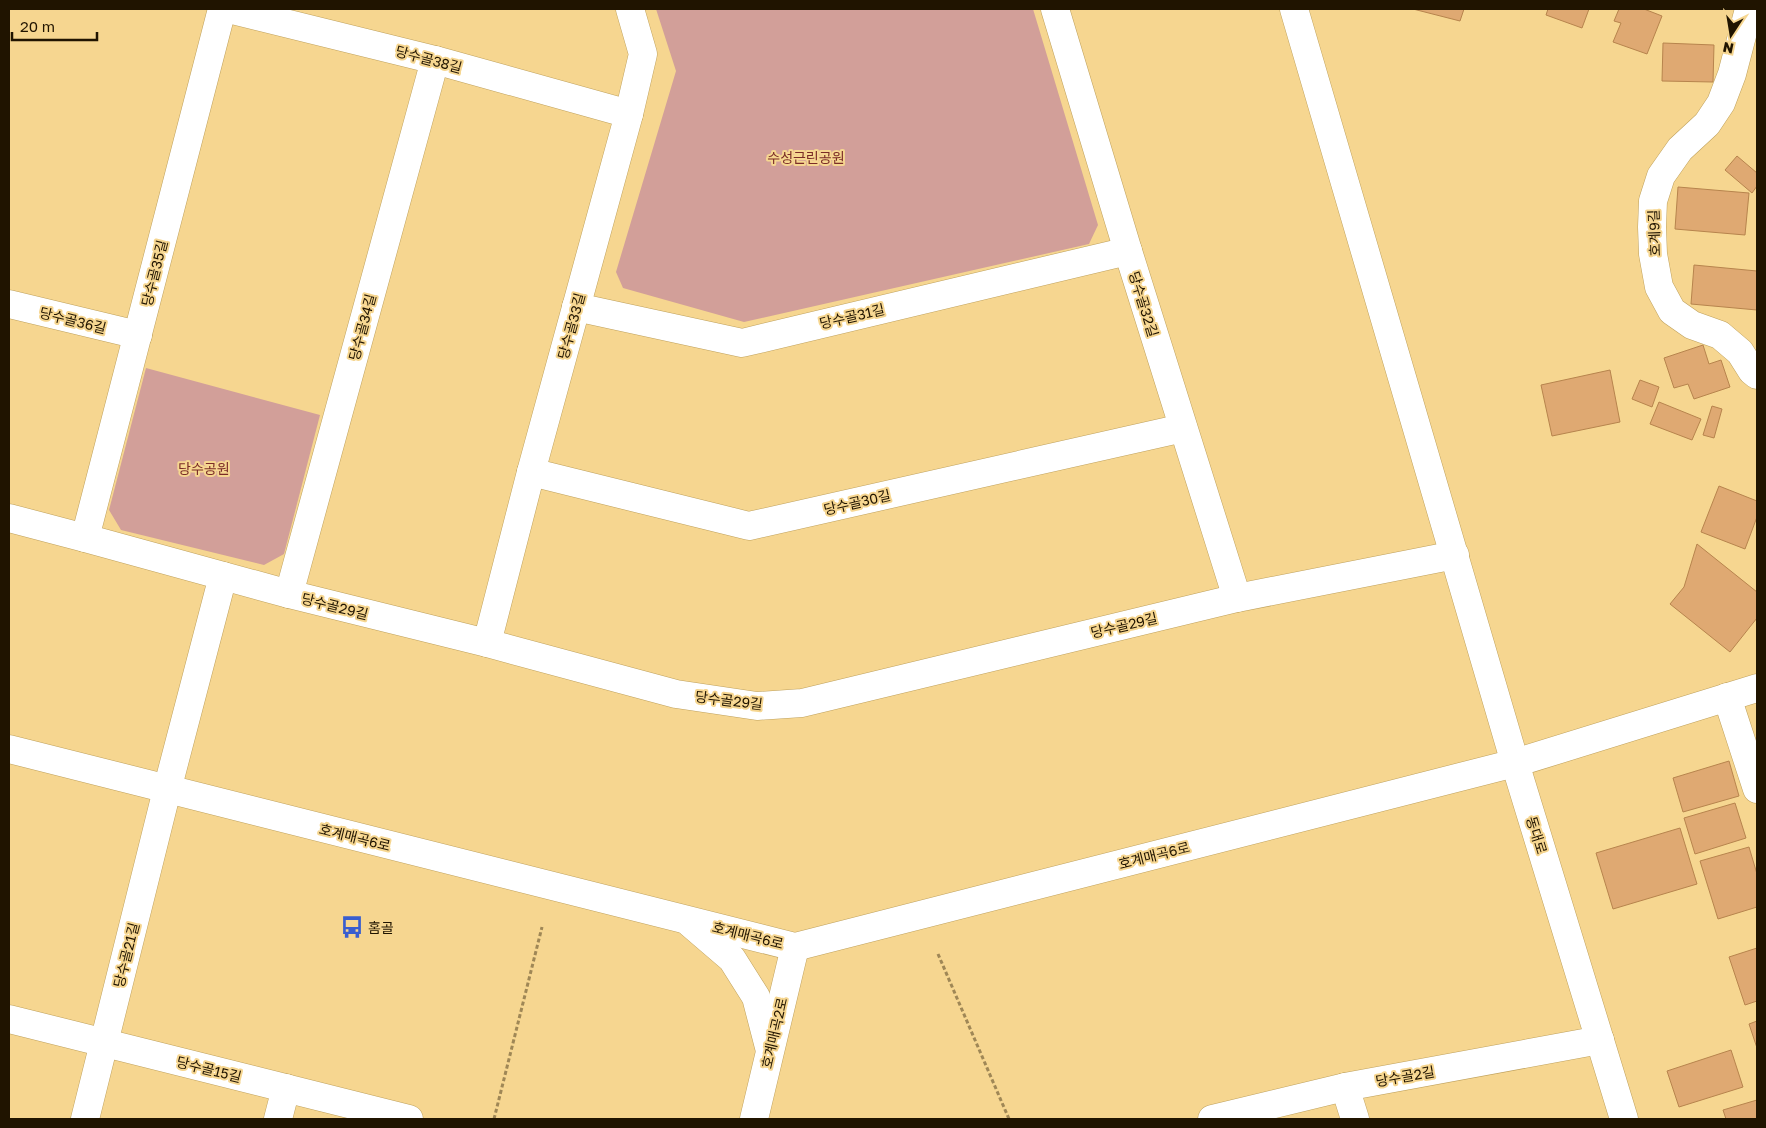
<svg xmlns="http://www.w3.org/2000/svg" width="1766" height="1128" font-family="'Golos Text','Noto Sans KR',sans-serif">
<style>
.green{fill:#d29f99}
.building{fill:#dfa972;stroke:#b7844d}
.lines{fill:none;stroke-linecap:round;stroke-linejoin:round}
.minor-casing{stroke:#bfa15c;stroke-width:29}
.path{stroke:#9f8756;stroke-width:3;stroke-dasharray:4 2.5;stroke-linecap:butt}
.minor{stroke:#fff;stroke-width:28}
.labels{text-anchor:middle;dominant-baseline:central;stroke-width:4;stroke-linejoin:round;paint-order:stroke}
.street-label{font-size:14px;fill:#201400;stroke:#f6d690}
.park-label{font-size:14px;fill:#7a2c27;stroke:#f6d690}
.poi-label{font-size:14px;fill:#201400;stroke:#f6d690;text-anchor:start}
</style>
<rect width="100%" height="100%" fill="#f6d690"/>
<g class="green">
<path d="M656 9H1033L1098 225 1089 244 744 322 623 288 616 272 676 71Z"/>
<path d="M146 368 320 415 284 554 264 565 121 530 109 510Z"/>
</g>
<g class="building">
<path d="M1413 9H1464L1460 21Z"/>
<path d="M1548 9H1589L1582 28 1546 15Z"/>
<path d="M1619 9H1644L1662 16 1647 54 1613 42 1621 23 1614 21Z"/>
<path d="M1663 43 1714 45 1713 82 1662 81Z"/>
<path d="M1737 156 1757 173V186L1752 193 1725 170Z"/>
<path d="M1678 187 1749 193 1745 235 1675 229Z"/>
<path d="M1694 265 1757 271V310L1691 304Z"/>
<path d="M1703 345 1709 364 1721 360 1730 387 1694 399 1688 384 1674 388 1664 358Z"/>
<path d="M1610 370 1620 422 1552 436 1541 385Z"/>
<path d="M1640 380 1659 387 1652 407 1632 399Z"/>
<path d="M1659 402 1701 419 1692 440 1650 424Z"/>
<path d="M1712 406 1722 409 1714 438 1703 435Z"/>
<path d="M1719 486 1757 501V517L1745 549 1701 532Z"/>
<path d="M1697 544 1757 592V618L1730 652 1670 604 1684 587Z"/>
<path d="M1729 761 1739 796 1683 812 1673 778Z"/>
<path d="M1735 803 1746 838 1695 854 1684 818Z"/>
<path d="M1680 828 1697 884 1613 909 1596 853Z"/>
<path d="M1749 847 1757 874V907L1718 919 1700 861Z"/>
<path d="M1757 948V1001L1745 1005 1729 957Z"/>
<path d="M1757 1021V1048L1749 1024Z"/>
<path d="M1731 1050 1743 1087 1679 1107 1667 1071Z"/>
<path d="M1757 1100V1119H1726L1723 1110Z"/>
</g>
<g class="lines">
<defs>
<g id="minor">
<path d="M228 9 435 60 629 114"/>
<path d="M1055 9 1128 251 1237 598"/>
<path d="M1294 9 1515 763 1624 1119"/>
<path d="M1749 9 1732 74 1721 103 1707 124 1680 149 1661 176 1653 201 1652 227 1653 254 1659 287 1672 311 1692 325 1720 335 1740 352 1752 371 1757 375"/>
<path d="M9 304 138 335"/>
<path d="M576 307 742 343 1128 251"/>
<path d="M531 472 749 526 1183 428"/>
<path d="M9 518 85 538 289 594 487 643 676 694 757 706 802 703 1237 598 1455 555"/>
<path d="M85 538 222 9"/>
<path d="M289 594 435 60"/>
<path d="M487 643 531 472 629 114 643 54 630 9"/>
<path d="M1727 697 1757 789"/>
<path d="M9 749 795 947 1515 763 1757 688"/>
<path d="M690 923 732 959 756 997 769 1047"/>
<path d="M9 1019 409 1119"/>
<path d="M1345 1087 1355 1119"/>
<path d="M85 1119 167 790 223 576"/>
<path d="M278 1119 286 1088"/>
<path d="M754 1119 795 947"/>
<path d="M1212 1119 1345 1087 1600 1040"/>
</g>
</defs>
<use href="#minor" class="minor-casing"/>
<g class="path">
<path d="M938 954 1009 1119"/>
<path d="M494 1119 542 927"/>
</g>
<use href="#minor" class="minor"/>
</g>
<defs>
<symbol id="bus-bare" viewBox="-9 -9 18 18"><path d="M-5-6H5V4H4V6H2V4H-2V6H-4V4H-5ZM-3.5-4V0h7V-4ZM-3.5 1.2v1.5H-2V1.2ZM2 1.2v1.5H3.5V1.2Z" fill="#395ecf" stroke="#f6d690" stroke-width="2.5" paint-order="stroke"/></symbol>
</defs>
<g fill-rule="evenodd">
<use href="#bus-bare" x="336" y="911" width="32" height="32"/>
</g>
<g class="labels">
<g class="street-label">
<text transform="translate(429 59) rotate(15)">당수골38길</text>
<text transform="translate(1654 233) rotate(-92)">호계9길</text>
<text transform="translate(154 273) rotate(-76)">당수골35길</text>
<text transform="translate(1144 304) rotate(73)">당수골32길</text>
<text transform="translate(852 316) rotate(-13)">당수골31길</text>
<text transform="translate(73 320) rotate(14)">당수골36길</text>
<text transform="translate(571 326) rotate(-75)">당수골33길</text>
<text transform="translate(362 327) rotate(-75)">당수골34길</text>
<text transform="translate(857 502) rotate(-13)">당수골30길</text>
<text transform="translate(335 606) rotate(14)">당수골29길</text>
<text transform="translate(1124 625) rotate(-13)">당수골29길</text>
<text transform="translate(729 700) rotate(7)">당수골29길</text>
<text transform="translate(1537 835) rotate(73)">동대로</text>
<text transform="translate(355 837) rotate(14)">호계매곡6로</text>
<text transform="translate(1154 855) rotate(-14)">호계매곡6로</text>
<text transform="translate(748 935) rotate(14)">호계매곡6로</text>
<text transform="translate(126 955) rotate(-76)">당수골21길</text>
<text transform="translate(774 1033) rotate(-77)">호계매곡2로</text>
<text transform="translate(209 1069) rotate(14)">당수골15길</text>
<text transform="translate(1405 1076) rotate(-10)">당수골2길</text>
</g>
<g class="park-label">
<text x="806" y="157">수성근린공원</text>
<text x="204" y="468">당수공원</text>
</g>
<g class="poi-label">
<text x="368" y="927">홈골</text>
</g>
</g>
<rect width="1766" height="1128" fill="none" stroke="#201400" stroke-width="20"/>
<g transform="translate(1731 35) rotate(192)" stroke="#f6d690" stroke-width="4" paint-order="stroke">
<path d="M0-4L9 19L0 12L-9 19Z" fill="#201400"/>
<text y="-8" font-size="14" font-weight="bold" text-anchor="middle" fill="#201400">N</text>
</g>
<path d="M12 32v8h85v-8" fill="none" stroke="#201400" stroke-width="2.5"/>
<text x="20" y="32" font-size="15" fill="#201400" stroke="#f6d690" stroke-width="4" paint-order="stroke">20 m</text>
</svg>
